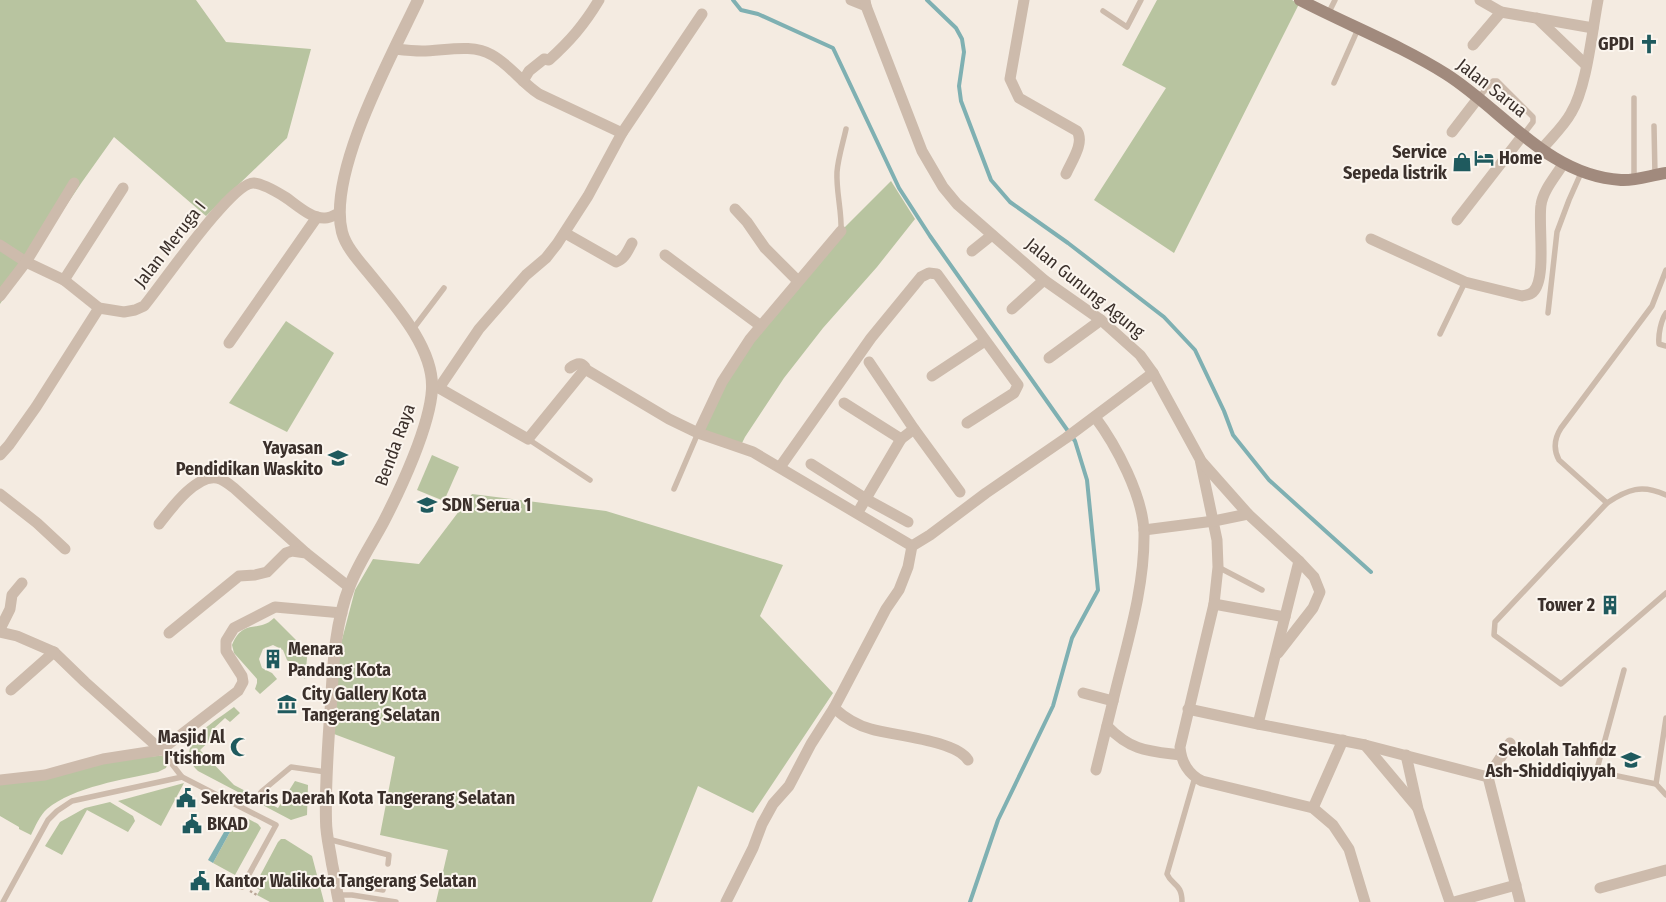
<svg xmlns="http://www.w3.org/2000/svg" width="1666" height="902" font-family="'Fira Sans Condensed',sans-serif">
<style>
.green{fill:#b8c4a0}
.water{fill:#7fb0b2}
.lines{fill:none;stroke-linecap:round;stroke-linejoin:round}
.stream{stroke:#7fb0b2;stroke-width:4}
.path{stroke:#b9a596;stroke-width:2.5;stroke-dasharray:2.5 2.5;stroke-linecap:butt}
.service{stroke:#cdbbac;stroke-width:5.5}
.minor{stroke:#cdbbac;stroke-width:11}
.tertiary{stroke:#cdbbac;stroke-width:12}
.secondary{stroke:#a18a7d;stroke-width:12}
.labels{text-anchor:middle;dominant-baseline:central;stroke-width:4;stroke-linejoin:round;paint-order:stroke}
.poi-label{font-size:18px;font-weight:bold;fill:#3b302b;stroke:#fbf5ee;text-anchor:start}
.street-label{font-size:18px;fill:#3b302b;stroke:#fbf5ee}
</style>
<rect width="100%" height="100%" fill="#f4ebe1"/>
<g class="green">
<path d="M0 0H196L226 42 311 49 287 138 206 216 114 137 82 182 0 304Z"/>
<path d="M1157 0H1292L1299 4 1174 253 1094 200 1166 88 1122 65Z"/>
<path d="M891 181 915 219 877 267 823 328 784 378 745 437 740 447 698 433 722 382 841 231Z"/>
<path d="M286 321 334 353 287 432 229 403Z"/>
<path d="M432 455 459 467 444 501 417 490Z"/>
<path d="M472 494 606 511 783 565 760 616 833 693 753 813 698 786 652 902H436L448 850 380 835 395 757 334 734 339 651 355 590 373 559 419 564Z"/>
<path d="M274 618 305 649 307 658 305 679 287 660 283 650 273 645 263 649 259 659 262 668 272 673 277 679 260 694 255 689 257 683V679L234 653 232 645C244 617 258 634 274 618Z"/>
<path d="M234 707 240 713 230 722 225 718 211 731 215 736 200 750 234 785 278 808 295 781 308 785 307 815 291 820 198 771C170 745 216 721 234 707Z"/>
<path d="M157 756H163L168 762 166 768 158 772C125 779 73 787 47 809 40 815 35 827 31 835L19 829V827L0 816V784L122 759Z"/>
<path d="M184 783 161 826 118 801Z"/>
<path d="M110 802 133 816 135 821 128 832 87 810 62 855 45 846 60 822 85 808Z"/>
<path d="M243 816 258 824 261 828 235 875 213 863 236 821 239 822Z"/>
<path d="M281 839H285L312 856 324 902H270L257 895 260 890 254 887 278 842Z"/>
</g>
<path class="water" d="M232 818 236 821 213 863 208 860Z"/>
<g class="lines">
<g class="stream">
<path d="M733 0 741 10 758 14 833 48 899 188 930 236 1075 441 1087 480 1098 590 1072 638 1053 706 998 820 970 902"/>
<path d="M927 0 956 28 962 39 964 52 959 86 961 101 991 180 1010 202 1068 243 1164 317 1195 350 1224 411 1233 435 1269 480 1371 572"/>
</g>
<path class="path" d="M250 891 257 895"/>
<g class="service">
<path d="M1103 11 1127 27 1141 0"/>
<path d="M1328 14 1335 0"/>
<path d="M1334 83 1358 29"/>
<path d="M1479 97 1493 81H1497L1533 117V122L1523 135"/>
<path d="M1654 126 1655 175"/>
<path d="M1634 180V98"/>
<path d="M841 231C842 211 836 192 837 172 838 158 843 143 846 129"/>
<path d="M1548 313 1557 232 1569 200 1581 173"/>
<path d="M1666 313C1661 320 1658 335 1659 344L1666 346"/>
<path d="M413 329 444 288"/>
<path d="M1440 334 1465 282"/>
<path d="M528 439 590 480"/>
<path d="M674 489 698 433"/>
<path d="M1666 495C1642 484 1628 489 1607 503L1495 622 1494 635 1561 684 1666 593"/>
<path d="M1607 503 1559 460C1553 449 1554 439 1561 428L1652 306 1666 270"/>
<path d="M1218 567 1262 590"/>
<path d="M1624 670 1597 769 1603 773 1656 784"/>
<path d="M1666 718 1656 784 1666 795"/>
<path d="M161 750 182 777 276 825 242 887"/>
<path d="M261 792 291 767 326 772"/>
<path d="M328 839 389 855 388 864"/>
<path d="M336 882 383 890V888"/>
<path d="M338 895H352L396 902"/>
<path d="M3 902 48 820 57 811 72 801 182 777"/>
<path d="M1182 902C1182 883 1172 886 1167 874L1195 777"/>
</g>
<g class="minor">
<path d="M851 0 866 6"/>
<path d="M865 0 866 6 922 151 943 187 957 204 1044 280 1101 320 1140 355 1153 373 1200 459 1217 540 1218 567 1214 604 1180 747C1181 762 1189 775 1202 781L1313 808 1333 825 1349 849 1365 902"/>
<path d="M1024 0 1010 79 1019 98 1077 131C1085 143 1071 162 1066 174"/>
<path d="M1480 0 1501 12 1593 28"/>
<path d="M1537 18 1586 65"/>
<path d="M1473 45 1501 12"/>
<path d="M395 49C404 50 413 51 422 51 444 51 472 43 492 55 510 65 522 83 539 94L622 133"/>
<path d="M523 81 529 71 544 59 549 60C570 41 584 25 599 0"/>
<path d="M1452 132 1479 97"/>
<path d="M1542 149C1551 138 1564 126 1571 113 1587 87 1592 31 1598 0"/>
<path d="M735 209 747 222 765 248 798 281"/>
<path d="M1457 220 1523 135"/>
<path d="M565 233 616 262C625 259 628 250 632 243"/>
<path d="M1371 239 1465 282 1522 296C1526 295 1530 295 1533 292 1547 279 1538 224 1541 205 1543 190 1556 176 1563 164"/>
<path d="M0 245 26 262 64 280 99 308 124 312 135 310 144 306C161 286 232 181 254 183 264 184 277 192 285 197 296 204 311 219 325 218 330 218 335 215 339 213"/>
<path d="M972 251 992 235"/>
<path d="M665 255 761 326"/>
<path d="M64 280 123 188"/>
<path d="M0 296 26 262 74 183"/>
<path d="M1012 309 1044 280"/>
<path d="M229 343 317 217"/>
<path d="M1049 358 1101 320"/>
<path d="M869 362 914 429"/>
<path d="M570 368C575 364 580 361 585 367V369"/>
<path d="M932 376 985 341"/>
<path d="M432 387 439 388 528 439 585 369 669 419 698 433 753 452 912 546"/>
<path d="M439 388 479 329 526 275 546 258 557 244 588 196 622 133 702 14"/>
<path d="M844 403 901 439"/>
<path d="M698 433 722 382 750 339 841 231"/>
<path d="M0 455 9 445 36 407 99 308"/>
<path d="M1201 461 1248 514 1299 561 1258 724"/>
<path d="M811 464 866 499 908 522"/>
<path d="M780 467 871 338 921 277 929 273 937 274 1018 385 1014 393 967 423"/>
<path d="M0 494 37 523 65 549"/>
<path d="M858 512 901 439 914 429 960 492"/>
<path d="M159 524C170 510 196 474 217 478 223 479 229 484 234 488L306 553"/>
<path d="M1144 530 1214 521 1248 514"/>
<path d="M1214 604 1285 617"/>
<path d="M0 629 10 609 12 595 22 583"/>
<path d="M0 632 17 636 54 652 85 682 161 750"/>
<path d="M169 633 239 576 255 575 267 572 286 553 292 551 306 553 349 587"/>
<path d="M1278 653 1313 608 1320 592 1314 577 1299 561"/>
<path d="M11 690 54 652"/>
<path d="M1083 693 1113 701C1126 646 1145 589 1144 532 1143 496 1116 445 1095 417"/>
<path d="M834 708C845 718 856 725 871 729 894 736 955 740 968 760"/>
<path d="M1188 709 1258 724 1365 745 1488 777 1520 902"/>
<path d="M1107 726C1131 751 1148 751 1180 755"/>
<path d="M1365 745 1417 807"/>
<path d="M1406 755 1418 809 1450 902"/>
<path d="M1096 770 1113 701"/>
<path d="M1488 777 1510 743"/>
<path d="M0 780 45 775 103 759 161 750 238 691 243 682 242 676 226 651V641L234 628 275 607 342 613"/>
<path d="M1313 808 1343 740"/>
<path d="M1600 888 1666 870"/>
<path d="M726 902 753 848 762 824 773 804 789 786 811 744 834 708 886 609 899 590 908 567 912 546 930 535 986 493 1066 438 1153 373"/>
<path d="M1454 902 1516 885"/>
</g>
<path class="tertiary" d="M339 902C336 889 335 877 332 864 330 850 326 835 326 821 325 782 328 743 331 704 333 665 335 622 350 585 359 562 373 542 384 521 401 488 430 426 432 389 434 347 393 303 368 272 358 260 346 247 342 232 327 173 392 55 418 0"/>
<path class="secondary" d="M1300 0C1348 25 1400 45 1446 74 1503 110 1548 176 1621 180 1636 181 1651 175 1666 173"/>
</g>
<defs>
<symbol id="church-bare" viewBox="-9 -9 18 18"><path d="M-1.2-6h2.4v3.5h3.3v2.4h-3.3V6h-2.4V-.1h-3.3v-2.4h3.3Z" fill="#1f5a5e" stroke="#fbf5ee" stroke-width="2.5" paint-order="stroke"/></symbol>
<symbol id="hotel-bare" viewBox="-9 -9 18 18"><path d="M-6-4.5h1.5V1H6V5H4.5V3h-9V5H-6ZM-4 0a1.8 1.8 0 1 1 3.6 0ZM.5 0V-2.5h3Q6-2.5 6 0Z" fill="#1f5a5e" stroke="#fbf5ee" stroke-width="2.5" paint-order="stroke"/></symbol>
<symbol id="shop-bare" viewBox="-9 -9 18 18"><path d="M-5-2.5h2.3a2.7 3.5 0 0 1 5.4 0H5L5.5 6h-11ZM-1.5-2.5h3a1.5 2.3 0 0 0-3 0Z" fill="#1f5a5e" stroke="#fbf5ee" stroke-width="2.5" paint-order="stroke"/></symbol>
<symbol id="school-bare" viewBox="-9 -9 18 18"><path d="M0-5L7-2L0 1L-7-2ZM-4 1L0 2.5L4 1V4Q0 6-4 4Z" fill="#1f5a5e" stroke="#fbf5ee" stroke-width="2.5" paint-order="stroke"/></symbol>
<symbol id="building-bare" viewBox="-9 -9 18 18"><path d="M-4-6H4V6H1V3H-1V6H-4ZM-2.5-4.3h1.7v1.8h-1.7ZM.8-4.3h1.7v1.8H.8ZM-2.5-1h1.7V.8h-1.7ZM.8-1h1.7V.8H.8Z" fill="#1f5a5e" stroke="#fbf5ee" stroke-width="2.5" paint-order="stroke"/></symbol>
<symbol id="museum-bare" viewBox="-9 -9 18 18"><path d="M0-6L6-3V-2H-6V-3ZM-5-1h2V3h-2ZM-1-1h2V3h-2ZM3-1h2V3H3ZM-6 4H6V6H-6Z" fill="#1f5a5e" stroke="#fbf5ee" stroke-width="2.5" paint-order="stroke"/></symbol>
<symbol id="mosque-bare" viewBox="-9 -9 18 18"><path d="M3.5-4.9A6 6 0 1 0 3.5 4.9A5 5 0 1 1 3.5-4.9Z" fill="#1f5a5e" stroke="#fbf5ee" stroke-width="2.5" paint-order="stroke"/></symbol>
<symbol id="civic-bare" viewBox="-9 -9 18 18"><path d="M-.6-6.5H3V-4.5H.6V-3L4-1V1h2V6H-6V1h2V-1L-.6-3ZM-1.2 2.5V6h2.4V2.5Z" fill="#1f5a5e" stroke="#fbf5ee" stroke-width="2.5" paint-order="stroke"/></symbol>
</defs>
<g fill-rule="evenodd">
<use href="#church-bare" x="1635" y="30" width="28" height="28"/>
<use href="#hotel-bare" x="1470" y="144" width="28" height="28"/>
<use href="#shop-bare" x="1448" y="148" width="28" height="28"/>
<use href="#school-bare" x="324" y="444" width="28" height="28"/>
<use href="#school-bare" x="413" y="491" width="28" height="28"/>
<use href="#building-bare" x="1596" y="591" width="28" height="28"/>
<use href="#building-bare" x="259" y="645" width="28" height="28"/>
<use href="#museum-bare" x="273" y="690" width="28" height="28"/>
<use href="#mosque-bare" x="226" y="733" width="28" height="28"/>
<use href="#school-bare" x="1617" y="746" width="28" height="28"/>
<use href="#civic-bare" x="172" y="784" width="28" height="28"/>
<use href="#civic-bare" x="178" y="810" width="28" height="28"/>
<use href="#civic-bare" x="186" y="867" width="28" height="28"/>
</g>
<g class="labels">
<g class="poi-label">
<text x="1634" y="44" text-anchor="end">GPDI</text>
<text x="1447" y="152" text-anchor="end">Service<tspan x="1447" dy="21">Sepeda listrik</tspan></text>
<text x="1499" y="158">Home</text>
<text x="323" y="448" text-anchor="end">Yayasan<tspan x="323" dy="21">Pendidikan Waskito</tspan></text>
<text x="442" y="505">SDN Serua 1</text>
<text x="1595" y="605" text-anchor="end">Tower 2</text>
<text x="288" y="649">Menara<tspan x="288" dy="21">Pandang Kota</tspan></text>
<text x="302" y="694">City Gallery Kota<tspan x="302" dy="21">Tangerang Selatan</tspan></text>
<text x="225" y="737" text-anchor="end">Masjid Al<tspan x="225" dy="21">I'tishom</tspan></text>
<text x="1616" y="750" text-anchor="end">Sekolah Tahfidz<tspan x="1616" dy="21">Ash-Shiddiqiyyah</tspan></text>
<text x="201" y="798">Sekretaris Daerah Kota Tangerang Selatan</text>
<text x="207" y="824">BKAD</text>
<text x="215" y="881">Kantor Walikota Tangerang Selatan</text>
</g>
<g class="street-label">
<text transform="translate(1492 88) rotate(38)">Jalan Sarua</text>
<text transform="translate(170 244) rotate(-52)">Jalan Meruga I</text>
<text transform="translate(1085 288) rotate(39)">Jalan Gunung Agung</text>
<text transform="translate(395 445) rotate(-70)">Benda Raya</text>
</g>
</g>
</svg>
